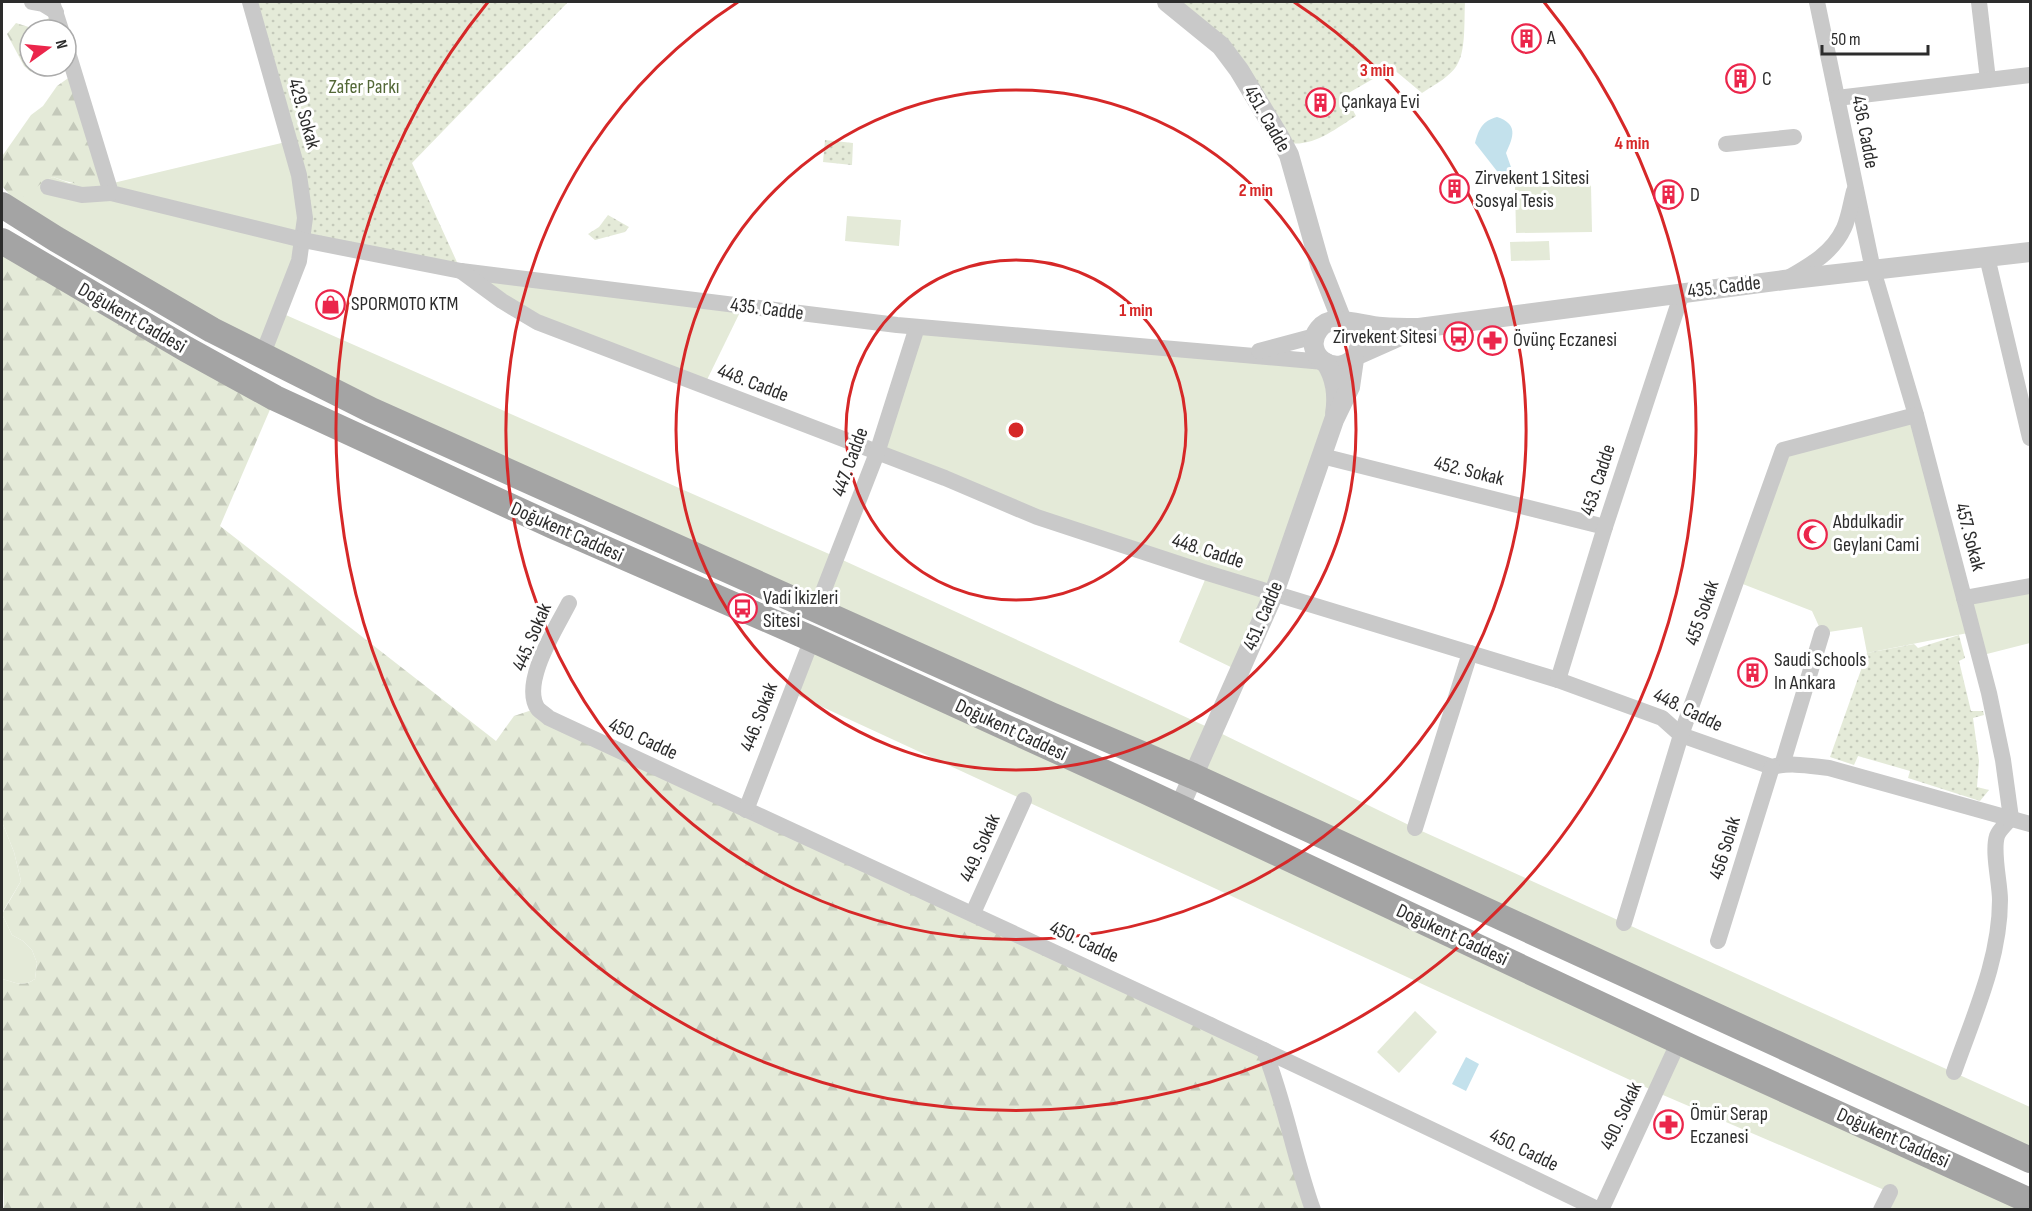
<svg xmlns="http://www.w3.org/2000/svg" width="2032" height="1211" font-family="'Sofia Sans Condensed',sans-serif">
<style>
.green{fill:#e4ead8}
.forest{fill:url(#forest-firs)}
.park{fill:url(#park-dots)}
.water{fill:#c3e1ec}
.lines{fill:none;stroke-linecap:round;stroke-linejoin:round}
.minor{stroke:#c9c9c9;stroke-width:16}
.tertiary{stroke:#c9c9c9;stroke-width:20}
.primary{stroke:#a4a4a4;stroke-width:26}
.ring{fill:none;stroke:#d62828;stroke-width:3}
.labels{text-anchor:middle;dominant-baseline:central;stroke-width:6;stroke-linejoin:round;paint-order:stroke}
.poi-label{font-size:20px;fill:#2c2c2c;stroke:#fff;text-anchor:start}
.park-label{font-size:20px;fill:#546838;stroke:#fff}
.street-label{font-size:20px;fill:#2c2c2c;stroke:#fff}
.centre{fill:#d62828;stroke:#fff;stroke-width:3}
.ring-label{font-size:18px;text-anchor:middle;font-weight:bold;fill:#d62828;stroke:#fff;stroke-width:6;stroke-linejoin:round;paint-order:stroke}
</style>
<defs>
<pattern id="forest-firs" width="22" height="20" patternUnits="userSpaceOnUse" patternTransform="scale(1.5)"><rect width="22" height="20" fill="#e4ead8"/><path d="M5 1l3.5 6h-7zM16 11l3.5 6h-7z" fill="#c4c9ba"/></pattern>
<pattern id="park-dots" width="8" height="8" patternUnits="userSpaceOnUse" patternTransform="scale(1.5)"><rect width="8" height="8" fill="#e4ead8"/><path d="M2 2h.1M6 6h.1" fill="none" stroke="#c4c9ba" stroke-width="1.8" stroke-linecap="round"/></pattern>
</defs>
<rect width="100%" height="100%" fill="#fff"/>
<g class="green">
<path d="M290 141 304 207 279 312 836 557 1214 730 1415 828 2030 1107V1160L262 356 15 201 40 182 53 177 69 183 109 184Z"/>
<path d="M1591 185 1592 232 1516 233 1515 186Z"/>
<path d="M847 216 901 220 899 246 845 241Z"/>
<path d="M1549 241 1550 260 1511 261 1510 242Z"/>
<path d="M461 271 743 306 704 386 537 322Z"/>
<path d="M917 327 1324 362 1336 391 1239 671 1179 642 1207 575 877 453Z"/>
<path d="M1916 415 1964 597 2030 586V643L1979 656 1973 632 1867 653 1862 627 1822 633 1812 611 1735 581 1783 450Z"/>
<path d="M812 639 2030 1209H1881L1889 1192 1656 1092 790 692Z"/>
<path d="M2 822 14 852 21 881 2 913Z"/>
<path d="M2 914 12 935 23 941 32 950 37 963 35 979C22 988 15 982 2 979Z"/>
<path d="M1415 1011 1437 1032 1399 1073 1377 1052Z"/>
</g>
<g class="forest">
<path d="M56 12 60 30H30V66H36L31 72 24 66 7 34 16 23 35 29Z"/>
<path d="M74 74 109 184C88 187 72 184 53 177 37 183 31 195 15 201L2 186V154L3 155 31 115 43 106 57 86Z"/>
<path d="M2 241 275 398 220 526 496 741 514 716 538 708 1264 1050 1313 1209H3L4 1205 2 1158V979C15 982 22 988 35 979L37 963 32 950 23 941 12 935 2 914 21 881 14 852 2 822V640L3 637 2 632Z"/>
</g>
<g class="park">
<path d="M250 2H568L412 163 461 271 303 240 305 218Z"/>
<path d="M1167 2H1465C1464 18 1466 49 1458 63 1452 76 1434 85 1422 93L1392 68 1345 95 1356 116C1335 129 1314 147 1288 143L1239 70Z"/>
<path d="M825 140 853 143 852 165 823 162Z"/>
<path d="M608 215 629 227 625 232 595 240 588 234 599 227Z"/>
<path d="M1959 635 1965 658 1959 661 1971 711H1983L1984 715 1973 718 1979 761 1977 787 1989 790 1980 801 1908 778 1910 771 1858 756 1854 765 1830 757 1867 653 1914 644 1918 648Z"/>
</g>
<g class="water">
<path d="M1497 117C1518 124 1514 136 1506 153L1512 170 1507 176 1500 175 1475 143C1479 129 1482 121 1497 117Z"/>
<path d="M1466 1057 1479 1064 1466 1091 1452 1084Z"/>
</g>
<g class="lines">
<g class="minor">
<path d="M32 2 43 4 56 12"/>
<path d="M52 2 61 30"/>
<path d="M250 2 299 175 305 218 299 261 262 356"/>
<path d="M1817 2 1873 270 1916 415 1989 693 2003 760 2011 818C2007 823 1999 830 1997 836 1992 852 2000 883 2000 900 2000 960 1973 1017 1954 1072"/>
<path d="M1979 2 1988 80"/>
<path d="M66 46 111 193 303 240 461 271 897 325 1324 362"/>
<path d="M1837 98 2030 75"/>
<path d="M1726 144 1794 137"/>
<path d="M48 187 82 195 111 193"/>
<path d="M1987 257 2030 438"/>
<path d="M461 271 502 301 537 322 945 478 1037 517 1204 572 1558 680 1662 718 1681 735 1772 767C1791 762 1810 766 1829 768L2030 824"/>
<path d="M1788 278C1811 265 1833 252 1844 228 1849 217 1851 202 1854 191"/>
<path d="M1259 351 1315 336"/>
<path d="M1322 456 1605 527"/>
<path d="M1964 598 2030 586"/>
<path d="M569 603C557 627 520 683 538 709 541 712 546 715 549 718 899 881 1251 1041 1599 1210"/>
<path d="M816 610 877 453 917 327"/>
<path d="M1558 680 1605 527 1682 293"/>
<path d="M1782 765 1822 633"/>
<path d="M746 810 812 639"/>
<path d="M1415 828 1470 653"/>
<path d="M973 913 1024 800"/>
<path d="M1624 923 1681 735 1783 450 1916 415"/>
<path d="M1718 941 1772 767"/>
<path d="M1264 1050C1285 1102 1294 1157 1313 1210"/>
<path d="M1601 1210 1679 1041"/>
<path d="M1881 1210 1890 1192"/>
</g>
<g class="tertiary">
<path d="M1167 2 1221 46 1239 70 1280 138 1289 155 1320 265 1342 321"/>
<path d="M1345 322C1358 330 1362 341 1357 355 1336 382 1300 353 1319 329 1323 324 1329 321 1335 321 1350 320 1367 326 1382 327 1394 328 1407 328 1419 328L1784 280 2030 252"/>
<path d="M1357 355 1411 331"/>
<path d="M1326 363C1336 379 1338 396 1335 414"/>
<path d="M1179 808 1274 593 1334 420 1350 387 1354 359"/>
</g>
<g class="primary">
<path d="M2 205 56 239 212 330 371 410 1051 715 1193 776 2030 1160"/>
<path d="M2 241 186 349 275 398 553 526 812 639 1145 791 1695 1049 2030 1201"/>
</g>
</g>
<g class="ring">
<circle cx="1016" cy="430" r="170"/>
<circle cx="1016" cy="430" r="340"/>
<path d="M1294 2A510 510 0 1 1 738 2"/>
<path d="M1544 2A680 680 0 1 1 488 2"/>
</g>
<defs>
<symbol id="building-ring" viewBox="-11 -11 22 22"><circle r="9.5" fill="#fff" stroke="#eb264b" stroke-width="1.5"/><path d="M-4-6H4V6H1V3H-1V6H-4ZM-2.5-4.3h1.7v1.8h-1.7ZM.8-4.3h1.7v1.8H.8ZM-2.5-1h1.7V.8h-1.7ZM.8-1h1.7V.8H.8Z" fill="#eb264b"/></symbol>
<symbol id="shop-ring" viewBox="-11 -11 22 22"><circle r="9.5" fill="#fff" stroke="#eb264b" stroke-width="1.5"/><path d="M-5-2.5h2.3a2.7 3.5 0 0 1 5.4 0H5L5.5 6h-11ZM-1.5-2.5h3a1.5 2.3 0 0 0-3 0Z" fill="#eb264b"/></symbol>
<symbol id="bus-ring" viewBox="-11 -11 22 22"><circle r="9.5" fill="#fff" stroke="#eb264b" stroke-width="1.5"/><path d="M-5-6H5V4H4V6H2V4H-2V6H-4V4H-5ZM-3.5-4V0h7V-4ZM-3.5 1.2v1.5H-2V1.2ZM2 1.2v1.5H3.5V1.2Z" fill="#eb264b"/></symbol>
<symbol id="pharmacy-ring" viewBox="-11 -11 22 22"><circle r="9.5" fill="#fff" stroke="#eb264b" stroke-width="1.5"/><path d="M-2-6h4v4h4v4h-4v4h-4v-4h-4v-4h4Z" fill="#eb264b"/></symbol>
<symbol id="mosque-ring" viewBox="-11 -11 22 22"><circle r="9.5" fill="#fff" stroke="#eb264b" stroke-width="1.5"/><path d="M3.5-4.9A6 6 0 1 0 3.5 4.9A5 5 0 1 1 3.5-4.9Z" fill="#eb264b"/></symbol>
</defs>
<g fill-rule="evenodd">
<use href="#building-ring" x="1510" y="22" width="33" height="33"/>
<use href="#building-ring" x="1724" y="62" width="33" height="33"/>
<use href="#building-ring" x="1304" y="86" width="33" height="33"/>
<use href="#building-ring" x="1438" y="172" width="33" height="33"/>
<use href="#building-ring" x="1652" y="178" width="33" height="33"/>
<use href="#shop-ring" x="314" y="288" width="33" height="33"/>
<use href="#bus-ring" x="1442" y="320" width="33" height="33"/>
<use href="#pharmacy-ring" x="1476" y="324" width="33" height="33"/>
<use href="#mosque-ring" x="1796" y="518" width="33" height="33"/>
<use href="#bus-ring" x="726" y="592" width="33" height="33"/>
<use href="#building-ring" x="1736" y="656" width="33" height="33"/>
<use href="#pharmacy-ring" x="1652" y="1108" width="33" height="33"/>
</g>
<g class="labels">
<g class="poi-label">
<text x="1547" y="38">A</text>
<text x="1762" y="79">C</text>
<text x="1341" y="102">Çankaya Evi</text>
<text x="1475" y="178">Zirvekent 1 Sitesi<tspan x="1475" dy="23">Sosyal Tesis</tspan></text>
<text x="1690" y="195">D</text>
<text x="351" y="304">SPORMOTO KTM</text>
<text x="1437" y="337" text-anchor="end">Zirvekent Sitesi</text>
<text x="1513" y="340">Övünç Eczanesi</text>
<text x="1833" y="522">Abdulkadir<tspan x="1833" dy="23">Geylani Cami</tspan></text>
<text x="763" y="598">Vadi İkizleri<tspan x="763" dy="23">Sitesi</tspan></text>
<text x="1774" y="660">Saudi Schools<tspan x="1774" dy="23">In Ankara</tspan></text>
<text x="1690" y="1114">Ömür Serap<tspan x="1690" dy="23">Eczanesi</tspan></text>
</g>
<g class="park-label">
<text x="364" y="87">Zafer Parkı</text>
</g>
<g class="street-label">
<text transform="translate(304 114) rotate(74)">429. Sokak</text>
<text transform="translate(1267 119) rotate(60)">451. Cadde</text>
<text transform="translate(1865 132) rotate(79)">436. Cadde</text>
<text transform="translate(1724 287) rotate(-7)">435. Cadde</text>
<text transform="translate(767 309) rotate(7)">435. Cadde</text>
<text transform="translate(132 318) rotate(30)">Doğukent Caddesi</text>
<text transform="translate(753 383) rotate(21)">448. Cadde</text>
<text transform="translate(850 462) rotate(-70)">447. Cadde</text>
<text transform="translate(1469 471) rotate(14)">452. Sokak</text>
<text transform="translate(1598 480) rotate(-72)">453. Cadde</text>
<text transform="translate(567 532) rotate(24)">Doğukent Caddesi</text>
<text transform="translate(1970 537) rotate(75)">457. Sokak</text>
<text transform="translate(1208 551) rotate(18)">448. Cadde</text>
<text transform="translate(1702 613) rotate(-71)">455 Sokak</text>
<text transform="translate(1263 616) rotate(-67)">451. Cadde</text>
<text transform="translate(532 637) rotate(-67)">445. Sokak</text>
<text transform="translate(1688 710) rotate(26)">448. Cadde</text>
<text transform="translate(759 717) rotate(-69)">446. Sokak</text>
<text transform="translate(1011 730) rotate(25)">Doğukent Caddesi</text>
<text transform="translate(643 739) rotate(25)">450. Cadde</text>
<text transform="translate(980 848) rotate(-66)">449. Sokak</text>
<text transform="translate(1725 848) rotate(-73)">456 Solak</text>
<text transform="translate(1452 935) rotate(25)">Doğukent Caddesi</text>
<text transform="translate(1084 942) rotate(25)">450. Cadde</text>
<text transform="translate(1621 1116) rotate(-65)">490. Sokak</text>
<text transform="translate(1893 1138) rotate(24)">Doğukent Caddesi</text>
<text transform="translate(1524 1150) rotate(26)">450. Cadde</text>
</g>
</g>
<circle cx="1016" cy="430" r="9" class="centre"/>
<g class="ring-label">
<text x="1377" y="76">3 min</text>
<text x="1632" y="149">4 min</text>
<text x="1256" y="196">2 min</text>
<text x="1136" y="316">1 min</text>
</g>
<rect width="2032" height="1211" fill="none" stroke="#2c2c2c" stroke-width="6"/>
<g transform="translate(48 48) rotate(75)"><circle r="28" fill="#ffffff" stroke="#ababab" stroke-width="1.5"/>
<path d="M0-4.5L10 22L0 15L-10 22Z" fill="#eb264b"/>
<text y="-9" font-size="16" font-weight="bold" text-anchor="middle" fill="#2c2c2c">N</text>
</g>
<path d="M1822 45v9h106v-9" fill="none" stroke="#2c2c2c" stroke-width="3"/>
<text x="1831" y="45" font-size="18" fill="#2c2c2c" stroke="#ffffff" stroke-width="4.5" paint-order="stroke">50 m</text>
</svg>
